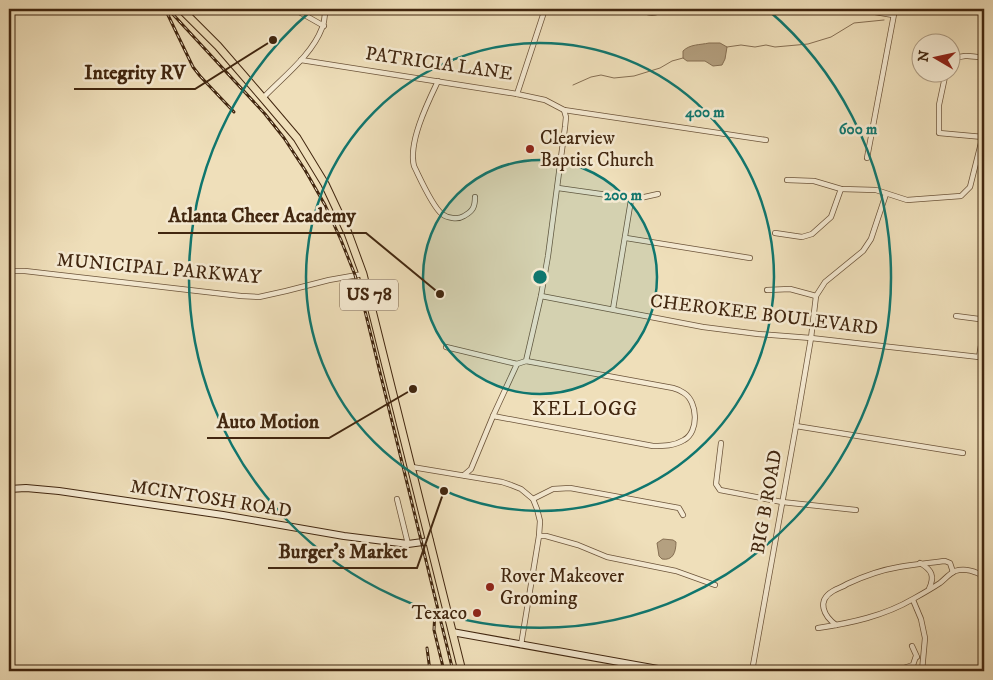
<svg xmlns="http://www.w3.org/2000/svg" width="993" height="680" font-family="'IM FELL DW Pica',serif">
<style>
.water{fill:#b4a080;stroke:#866f53}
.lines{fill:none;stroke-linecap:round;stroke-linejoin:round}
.stream{stroke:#866f53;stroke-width:1}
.street-casing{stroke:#6c543a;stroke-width:6}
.secondary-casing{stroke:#41260f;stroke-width:8}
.primary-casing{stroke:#41260f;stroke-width:9}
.street{stroke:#f5ead2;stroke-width:4.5}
.secondary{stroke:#f5ead2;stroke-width:6}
.primary{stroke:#efdfba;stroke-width:7}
.rail-casing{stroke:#41260f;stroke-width:3}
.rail{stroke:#f5ead2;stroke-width:1;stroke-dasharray:4;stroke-linecap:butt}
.ring{fill:none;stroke:#0f766e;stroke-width:2.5}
.poi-dot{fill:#8f2418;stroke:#f5ead2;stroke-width:2}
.labels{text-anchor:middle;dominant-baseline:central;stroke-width:5;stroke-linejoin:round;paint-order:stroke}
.shield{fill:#f5ead2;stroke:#77614a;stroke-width:1}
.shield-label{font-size:18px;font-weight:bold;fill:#41260f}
.street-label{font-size:19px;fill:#41260f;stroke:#f5ead2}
.poi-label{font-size:19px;fill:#41260f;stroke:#f5ead2;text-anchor:start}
.neighbourhood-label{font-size:20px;letter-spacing:1px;fill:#41260f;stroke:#f5ead2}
.centre{fill:#0f766e;stroke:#f5ead2;stroke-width:2.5}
.ring-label{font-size:15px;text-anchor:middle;font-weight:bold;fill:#0f766e;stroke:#f5ead2;stroke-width:5;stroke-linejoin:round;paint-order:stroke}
.leader{fill:none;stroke:#41260f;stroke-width:2}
.callout-dot{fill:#41260f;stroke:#f5ead2;stroke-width:2}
.callout-label{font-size:20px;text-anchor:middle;font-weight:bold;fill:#41260f;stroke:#f5ead2;stroke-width:5;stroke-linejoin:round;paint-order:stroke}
</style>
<rect width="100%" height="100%" fill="#efdfba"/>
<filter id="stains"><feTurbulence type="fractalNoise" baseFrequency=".004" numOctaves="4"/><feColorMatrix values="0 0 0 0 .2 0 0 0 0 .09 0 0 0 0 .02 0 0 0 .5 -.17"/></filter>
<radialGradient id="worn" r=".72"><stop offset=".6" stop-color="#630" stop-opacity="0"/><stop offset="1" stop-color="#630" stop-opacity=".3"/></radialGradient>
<g class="water">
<path d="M709 43H720L727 47 725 59 722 65 713 66 705 61H687L683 58V51C690 44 700 45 709 43Z"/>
<path d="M663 539 673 540 676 542C676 552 673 561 662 559L659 556 657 543Z"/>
</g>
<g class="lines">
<g class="stream">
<path d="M969 9 984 10"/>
<path d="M904 14 924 10 937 9"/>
<path d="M727 47 741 45 755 47 766 45 775 47 808 44 831 37 854 23 884 20"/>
<path d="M573 85 591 77 601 75 614 78 634 76 660 68 672 61 683 58"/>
</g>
<defs>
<g id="street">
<path d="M294 9 324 26"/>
<path d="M639 9C649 14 655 14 665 9"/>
<path d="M857 9 893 15"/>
<path d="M301 60 517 94 545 100 564 110 766 140"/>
<path d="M950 63C960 53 972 56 984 58"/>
<path d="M946 72 939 105V133L983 137"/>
<path d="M438 81C428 102 408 142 414 166 420 178 432 206 442 214 447 218 458 220 464 216 473 211 475 207 475 197"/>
<path d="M517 94 545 9"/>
<path d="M263 98C283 77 312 55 322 28 325 22 324 15 326 9"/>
<path d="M867 158 895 9"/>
<path d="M787 180 814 181 841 189 876 190 907 200 961 196 970 187 984 131"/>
<path d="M558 188 629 198 631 200 658 194"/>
<path d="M775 233 802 237 812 234 831 217 841 189"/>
<path d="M626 238 750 258"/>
<path d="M9 271H25L241 296 259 297 286 291 329 280 363 274"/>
<path d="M767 290 790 289 816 296"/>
<path d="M541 296 703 327 758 334 811 338 979 357 984 358"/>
<path d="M9 297 10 310 9 320"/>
<path d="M613 309 631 200"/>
<path d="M956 316 979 319 984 321"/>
<path d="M446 347 517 364"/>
<path d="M979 357 984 328"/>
<path d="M493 416 653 446C664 446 674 446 684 440 699 432 698 402 684 393 681 391 677 389 673 388L526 361"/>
<path d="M796 426 963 453"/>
<path d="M721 443 716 484 720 490 782 502 856 510"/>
<path d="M412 467 502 482 511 485 521 489 533 499 537 509 540 521 539 536 521 645"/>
<path d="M464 475 471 469 493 416 517 364 526 361 541 296 548 256 565 127 566 117 564 110"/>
<path d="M397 499 408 544"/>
<path d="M533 499 553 489 570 488 679 508 683 515"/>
<path d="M539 536H546L578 545 607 557 676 571 715 585"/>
<path d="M920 563C932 570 935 576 929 589"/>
<path d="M913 600 921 619 925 638 922 671"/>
<path d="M836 625C824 616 816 601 833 591 838 588 843 587 847 584 864 576 881 570 899 567 914 564 929 563 945 561L950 563 953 572"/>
<path d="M818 628C851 623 884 616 913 599 922 594 931 589 940 583 945 579 949 574 955 571 965 568 976 571 984 577"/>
<path d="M912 646 917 657"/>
<path d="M901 669 913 665 916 656"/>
<path d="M752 671 796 426 811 338 816 296 825 282 863 251 871 239 886 194"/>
</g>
<g id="secondary">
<path d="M9 489 26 488 59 491 223 515 344 536 408 544 430 541"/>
<path d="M452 632 669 671"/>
</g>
<path id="primary" d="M181 9 218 46 263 98 297 138 325 184 348 233 363 274 462 671"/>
</defs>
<use href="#street" class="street-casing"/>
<use href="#secondary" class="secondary-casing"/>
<use href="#primary" class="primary-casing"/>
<use href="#street" class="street"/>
<use href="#secondary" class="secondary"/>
<use href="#primary" class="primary"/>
<defs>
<g id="rail">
<path d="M168 9 265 114 284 138 305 170 325 205 341 240 355 275 365 311 453 671"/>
<path d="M167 13 193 67 200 76 234 112"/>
<path d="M435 610 434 630 444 671"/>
<path d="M427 648 430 671"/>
</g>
</defs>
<use href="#rail" class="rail-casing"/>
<use href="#rail" class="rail"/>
</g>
<circle cx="540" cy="277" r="117" fill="#0f766e" fill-opacity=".12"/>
<g class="ring">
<circle cx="540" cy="277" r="117"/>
<circle cx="540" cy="277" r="234"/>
<path d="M768 10A351 351 0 1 1 312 10"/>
</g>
<g class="poi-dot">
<circle cx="530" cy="149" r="5"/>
<circle cx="490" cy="587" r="5"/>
<circle cx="477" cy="613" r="5"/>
</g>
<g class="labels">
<rect class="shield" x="340" y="279.5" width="58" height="31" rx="4"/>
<g class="shield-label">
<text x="369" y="295">US 78</text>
</g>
<g class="street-label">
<text transform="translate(439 64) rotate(8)">PATRICIA LANE</text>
<text transform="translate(159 269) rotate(5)">MUNICIPAL PARKWAY</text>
<text transform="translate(764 315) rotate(7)">CHEROKEE BOULEVARD</text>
<text transform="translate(211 499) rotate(9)">MCINTOSH ROAD</text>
<text transform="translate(767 502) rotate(-80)">BIG B ROAD</text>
</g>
<g class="poi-label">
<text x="540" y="138">Clearview<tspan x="540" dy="22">Baptist Church</tspan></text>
<text x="500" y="576">Rover Makeover<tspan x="500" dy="22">Grooming</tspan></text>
<text x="467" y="613" text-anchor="end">Texaco</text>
</g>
<g class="neighbourhood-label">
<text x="585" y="409">KELLOGG</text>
</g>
</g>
<circle cx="540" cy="277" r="8" class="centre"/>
<g class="ring-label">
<text x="705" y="117">400 m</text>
<text x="858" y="134">600 m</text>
<text x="623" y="200">200 m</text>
</g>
<path class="leader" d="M273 40L195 89H74M440 294L366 233H158M413 389L329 438H207M444 491L417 568H268"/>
<g class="callout-dot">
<circle cx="273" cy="40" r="5"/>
<circle cx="440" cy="294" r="5"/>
<circle cx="413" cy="389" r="5"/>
<circle cx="444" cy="491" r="5"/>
</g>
<g class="callout-label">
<text x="135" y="79">Integrity RV</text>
<text x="262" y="222">Atlanta Cheer Academy</text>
<text x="268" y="428">Auto Motion</text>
<text x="343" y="558">Burger's Market</text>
</g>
<rect width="993" height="680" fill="none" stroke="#efdfba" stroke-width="30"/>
<rect x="10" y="10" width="973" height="660" fill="none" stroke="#41260f" stroke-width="2.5"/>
<rect x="15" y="15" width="963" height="650" fill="none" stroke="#41260f"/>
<g transform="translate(936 58) rotate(279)"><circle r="24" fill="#f5ead2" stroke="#ad9c84"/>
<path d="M0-4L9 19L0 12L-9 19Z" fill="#8f2418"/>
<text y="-8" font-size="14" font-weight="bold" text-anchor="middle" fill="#41260f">N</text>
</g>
<rect width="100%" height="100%" filter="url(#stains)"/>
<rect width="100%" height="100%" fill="url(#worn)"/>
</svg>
